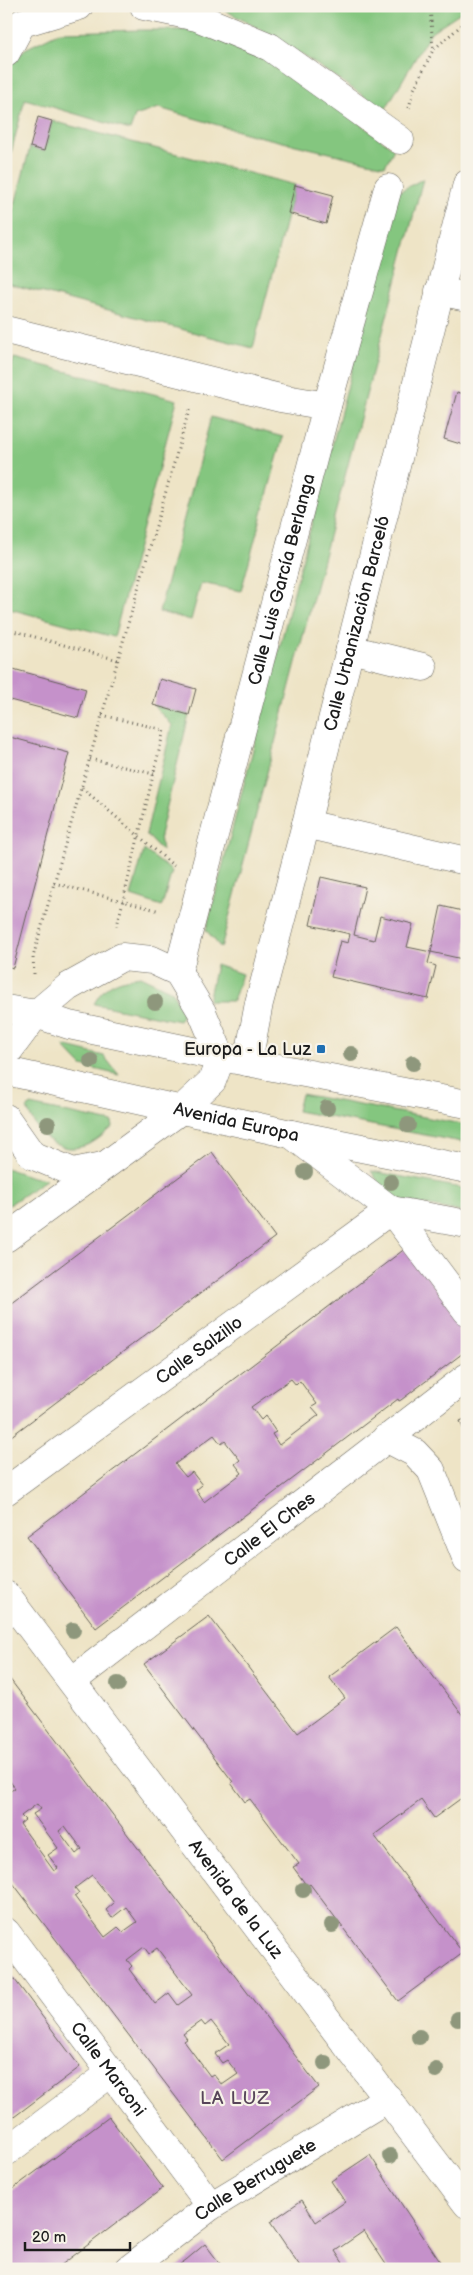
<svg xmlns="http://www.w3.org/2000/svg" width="473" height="2275" font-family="'Balsamiq Sans',sans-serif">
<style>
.green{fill:#84c67f;stroke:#50714e}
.building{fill:#c591ca;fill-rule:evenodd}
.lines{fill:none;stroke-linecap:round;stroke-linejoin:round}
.minor-casing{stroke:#666258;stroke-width:29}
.major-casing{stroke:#666258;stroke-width:29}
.path{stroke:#666258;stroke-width:3;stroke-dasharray:1 4;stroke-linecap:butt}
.minor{stroke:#fff;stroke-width:28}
.major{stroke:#fff;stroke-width:28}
.tree{fill:#8e977c}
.poi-dot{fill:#1f6fb2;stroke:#f7f3e8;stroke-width:2}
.labels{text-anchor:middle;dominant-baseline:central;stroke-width:4.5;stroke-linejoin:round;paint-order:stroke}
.street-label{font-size:18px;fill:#1c1c1c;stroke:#f7f3e8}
.poi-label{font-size:18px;fill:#1c1c1c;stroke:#f7f3e8;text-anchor:end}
.neighbourhood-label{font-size:19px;letter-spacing:1px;fill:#574559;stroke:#f7f3e8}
</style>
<rect width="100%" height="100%" fill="#f7f3e8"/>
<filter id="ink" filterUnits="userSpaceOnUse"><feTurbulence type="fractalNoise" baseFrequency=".02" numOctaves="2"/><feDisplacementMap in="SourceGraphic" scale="10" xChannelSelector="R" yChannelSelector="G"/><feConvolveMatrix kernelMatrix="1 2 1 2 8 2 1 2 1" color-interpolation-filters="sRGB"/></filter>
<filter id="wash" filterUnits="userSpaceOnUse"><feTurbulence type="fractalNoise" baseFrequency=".0096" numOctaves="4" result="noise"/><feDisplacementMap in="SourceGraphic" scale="20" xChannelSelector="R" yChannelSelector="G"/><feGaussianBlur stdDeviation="1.12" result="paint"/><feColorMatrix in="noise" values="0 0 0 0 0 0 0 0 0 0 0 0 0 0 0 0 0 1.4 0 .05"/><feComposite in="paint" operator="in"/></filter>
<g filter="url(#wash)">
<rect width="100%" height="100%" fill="#eee4c6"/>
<g class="green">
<path d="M217 6H467V13L461 12 431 32 385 110 278 39Z"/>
<path d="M140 30H206L266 54 394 149 385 166 249 134 159 108 135 116 130 130 25 99 6 172V69L25 49 60 32Z"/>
<path d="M52 121 295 185 253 348 6 283V239L30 147 44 151Z"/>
<path d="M423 179 221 948 206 930 398 192Z"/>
<path d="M14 358 177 400 114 637 6 608V389Z"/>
<path d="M211 417 283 437 241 591 201 583 191 620 159 612Z"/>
<path d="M153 705 189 715 160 835 162 851 146 834 172 725Z"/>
<path d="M144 850 172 871 162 906 131 896Z"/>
<path d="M216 965 242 974 233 1001H208Z"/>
<path d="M140 976 172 991 183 1014 179 1021 94 1004C105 983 118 980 140 976Z"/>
<path d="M63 1046 104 1056 119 1075 82 1066Z"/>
<path d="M301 1094 467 1125V1143L297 1111Z"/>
<path d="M30 1105 112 1122 113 1127C104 1134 95 1143 84 1146 56 1155 37 1133 27 1109Z"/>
<path d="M6 1168 32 1177 47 1179 6 1207Z"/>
<path d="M371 1171 467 1189V1213L399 1200 383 1189Z"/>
</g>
<g id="blocks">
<g class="building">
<path d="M38 117 52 121 44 151 30 147Z"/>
<path d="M295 185 333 195 326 224 288 213Z"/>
<path d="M457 392 467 395V446L444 439Z"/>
<path d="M6 667 86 689 78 718 6 699Z"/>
<path d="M160 679 196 689 189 715 153 705Z"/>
<path d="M6 736 69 753 13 968 6 966Z"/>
<path d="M321 877 365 887 354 935 374 940 380 916 413 924 407 947 431 952 428 963 436 966 428 999 331 977 340 941 348 943 350 934 310 925Z"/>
<path d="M441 906 467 912V960L431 952Z"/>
<path d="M212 1152 275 1237 6 1440V1307Z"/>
<path d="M406 1248 467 1328V1350L401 1400 399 1401 398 1399 96 1628 27 1536ZM291 1379 296 1385 300 1381 305 1388 317 1404 312 1407 319 1415 279 1445 272 1434 276 1432 265 1416 261 1420 251 1407ZM214 1435 221 1444 225 1441 240 1460 235 1464 242 1473 204 1502 196 1490 202 1485 192 1472 186 1477 175 1464Z"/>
<path d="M467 1418V1438L460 1421Z"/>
<path d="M209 1616 298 1733 345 1698 329 1677 396 1627 467 1721V1794L434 1818 421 1800 374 1835 463 1953 398 2001 310 1884 307 1886 293 1867 299 1864 250 1799 245 1802 231 1783 233 1782 144 1664Z"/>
<path d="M6 1674 319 2087 223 2159 6 1874V1794L15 1788 6 1776V1759L11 1755 6 1748ZM37 1804 41 1809 33 1814 58 1848 48 1855 58 1868 54 1871 20 1824 25 1820 21 1816ZM65 1826 82 1849 76 1854 59 1831ZM92 1875 114 1903 106 1910 112 1918 126 1907 137 1922 123 1932 118 1927 105 1937 74 1896 79 1893 75 1888ZM144 1947 149 1954 157 1948 192 1995 178 2005 169 1993 155 2004 129 1969 132 1966 127 1960ZM201 2021 205 2026 211 2021 229 2044 215 2054 222 2063 227 2060 238 2074 222 2085 213 2074 210 2076 184 2041 187 2039 183 2034Z"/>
<path d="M6 1968 80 2067 6 2123Z"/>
<path d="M109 2117 163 2188 56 2269H6V2194Z"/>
<path d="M370 2155 404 2208 445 2269H389L364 2231 335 2251 347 2269H302L270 2222 302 2200 316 2222 342 2204 345 2202 331 2181Z"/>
<path d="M205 2244 224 2269H173L186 2260Z"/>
</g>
</g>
</g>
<g filter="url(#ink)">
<use href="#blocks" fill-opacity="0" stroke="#666258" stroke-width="1"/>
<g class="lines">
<defs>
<g id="minor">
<path d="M144 6 197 17 270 47 400 140"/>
<path d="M6 53 22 23 79 6"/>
<path d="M439 291 467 297"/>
<path d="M6 330 280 398 327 406"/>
<path d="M350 649 423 667"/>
<path d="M306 824 467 861"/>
<path id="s1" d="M178 972 327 406 388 188"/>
<path d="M6 1054 36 1014 68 987 122 957 152 960 178 972 202 1012 221 1057 212 1081 181 1110 6 1238"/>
<path id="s2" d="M248 1062 259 1003 306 824 467 184"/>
<path d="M6 1118 32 1155 73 1172 103 1166"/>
<path d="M291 1134 391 1210 467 1311"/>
<path d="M391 1210 467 1224"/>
<path d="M386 1438 415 1453 431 1470 467 1560"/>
<path id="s3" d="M6 1491 391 1210"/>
<path id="s4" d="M6 1595 467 2204"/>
<path id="s5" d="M72 1681 467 1377"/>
<path id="s6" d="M6 1932 211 2206"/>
<path d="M6 2152 112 2072"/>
<path id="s7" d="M129 2269 211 2206 388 2098"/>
</g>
<g id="major">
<path d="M6 1009 36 1014 69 1025 221 1057 467 1104"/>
<path id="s8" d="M6 1071 286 1133 467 1169"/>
</g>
</defs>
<use href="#minor" class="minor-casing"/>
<use href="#major" class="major-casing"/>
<g class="path">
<path d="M430 6 433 49"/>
<path d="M409 108 413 91 433 50 464 23 467 24"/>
<path d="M6 629 118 660"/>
<path d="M102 715 164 730 117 926"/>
<path d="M90 759 154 774"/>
<path d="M82 788 174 866"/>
<path d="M54 883 160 911"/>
<path d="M34 974 33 957 190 407"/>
</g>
<use href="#minor" class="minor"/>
<use href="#major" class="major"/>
</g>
<g class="tree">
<circle cx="155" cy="1002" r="8"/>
<circle cx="351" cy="1054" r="8"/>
<circle cx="91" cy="1061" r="8"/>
<circle cx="413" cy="1063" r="8"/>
<circle cx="327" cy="1108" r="8"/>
<circle cx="48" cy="1124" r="8"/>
<circle cx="408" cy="1125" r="8"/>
<circle cx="305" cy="1172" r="8"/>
<circle cx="391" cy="1182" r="8"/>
<circle cx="73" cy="1630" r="8"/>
<circle cx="118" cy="1684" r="8"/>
<circle cx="303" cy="1890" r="8"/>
<circle cx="332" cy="1925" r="8"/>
<circle cx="458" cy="2019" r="8"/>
<circle cx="419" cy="2037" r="8"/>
<circle cx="325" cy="2063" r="8"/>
<circle cx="436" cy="2070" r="8"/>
<circle cx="390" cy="2156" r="8"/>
</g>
</g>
<rect class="poi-dot" x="316" y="1044" width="10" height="10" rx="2.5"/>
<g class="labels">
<g class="street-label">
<text stroke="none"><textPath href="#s1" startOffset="406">Calle Luis García Berlanga</textPath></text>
<text stroke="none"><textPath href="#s2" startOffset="452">Calle Urbanización Barceló</textPath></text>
<text stroke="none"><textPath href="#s8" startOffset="236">Avenida Europa</textPath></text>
<text stroke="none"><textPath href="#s3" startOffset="239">Calle Salzillo</textPath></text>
<text stroke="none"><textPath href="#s5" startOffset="249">Calle El Ches</textPath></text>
<text stroke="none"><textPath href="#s4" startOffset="381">Avenida de la Luz</textPath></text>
<text stroke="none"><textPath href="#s6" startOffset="171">Calle Marconi</textPath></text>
<text stroke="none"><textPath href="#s7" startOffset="155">Calle Berruguete</textPath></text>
</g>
<g class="poi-label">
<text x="311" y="1049">Europa - La Luz</text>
</g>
<g class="neighbourhood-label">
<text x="235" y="2098">LA LUZ</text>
</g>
</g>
<rect width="473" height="2275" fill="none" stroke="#f7f3e8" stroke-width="25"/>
<path d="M25 2242v8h105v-8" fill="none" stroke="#1c1c1c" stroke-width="2.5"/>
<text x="32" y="2242" font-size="15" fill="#1c1c1c" stroke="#f7f3e8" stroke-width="4" paint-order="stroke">20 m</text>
</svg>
